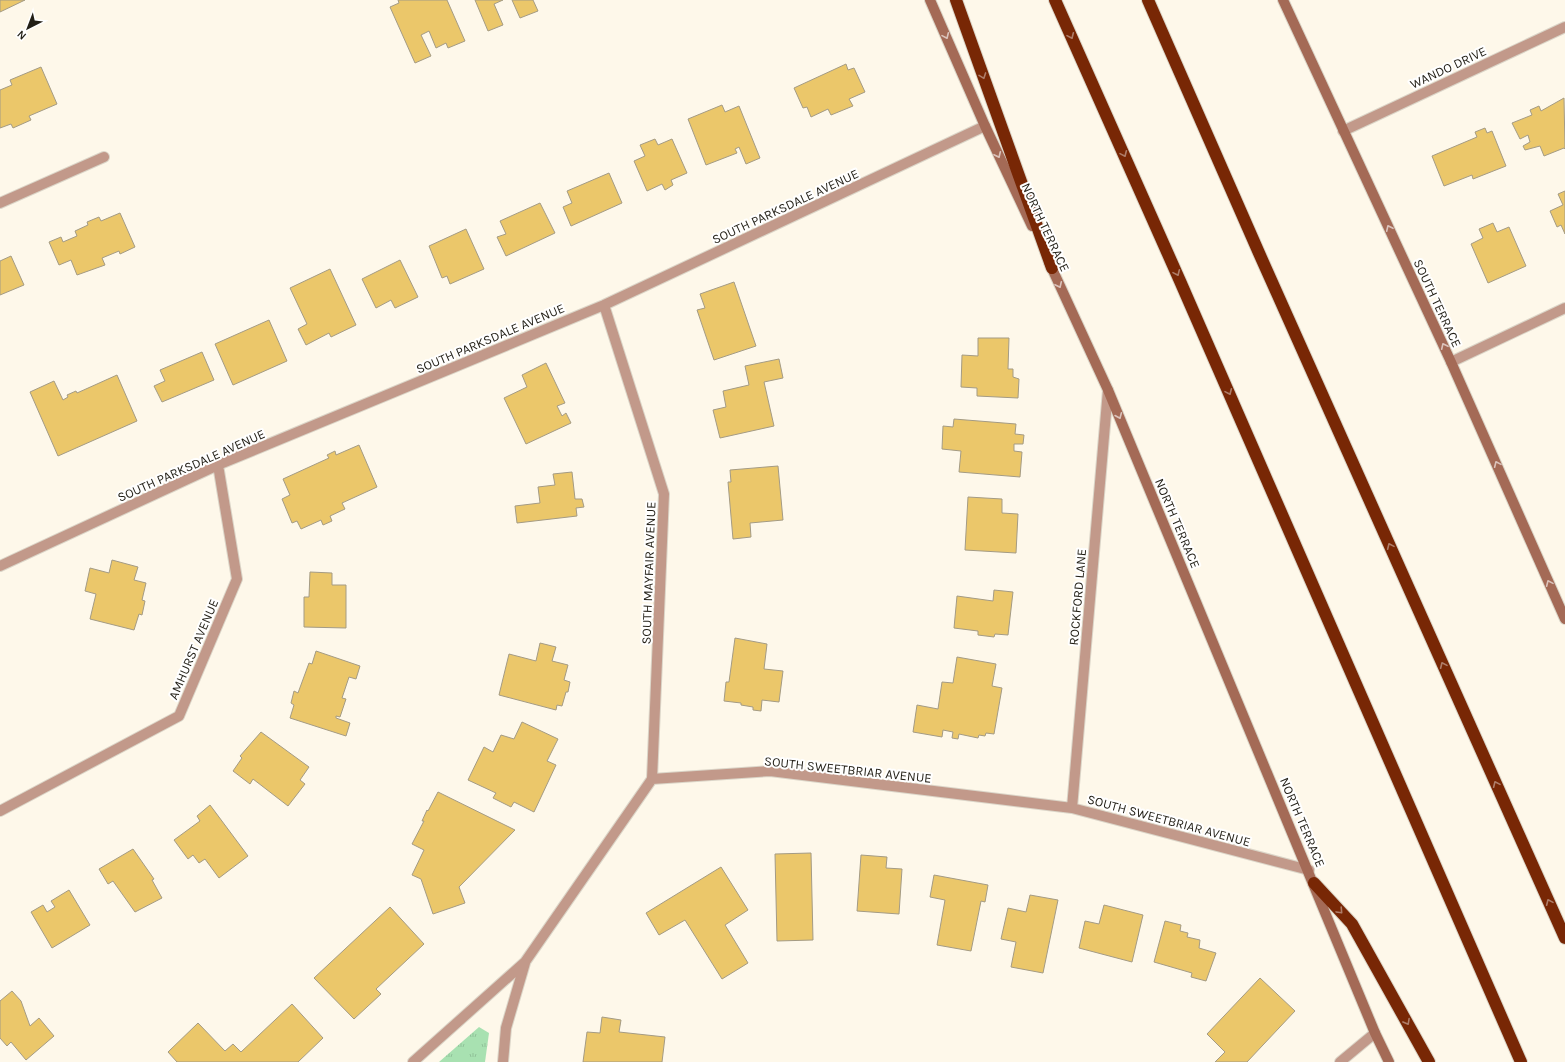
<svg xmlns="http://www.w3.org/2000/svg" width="1565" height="1062" font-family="Karla,sans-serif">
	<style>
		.park { fill: url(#park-tufts) }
		.building { fill: #ebc76a; stroke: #a49b84 }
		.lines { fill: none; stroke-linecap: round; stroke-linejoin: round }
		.street-casing { stroke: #dbd5c8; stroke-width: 12 }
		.secondary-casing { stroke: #dbd5c8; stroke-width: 12 }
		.highway-casing { stroke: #dbd5c8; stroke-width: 14 }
		.street { stroke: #c2998a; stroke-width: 10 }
		.secondary { stroke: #a46a56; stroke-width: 10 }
		.highway { stroke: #782705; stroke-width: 12 }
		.oneway { stroke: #dbc3bb }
		.oneway2 { stroke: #ae7d69 }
		.labels { text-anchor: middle; stroke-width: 4; stroke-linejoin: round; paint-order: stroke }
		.street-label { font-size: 13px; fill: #221f16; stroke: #fff }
	</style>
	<defs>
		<pattern id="park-tufts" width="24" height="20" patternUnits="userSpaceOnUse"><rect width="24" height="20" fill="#a8e1b1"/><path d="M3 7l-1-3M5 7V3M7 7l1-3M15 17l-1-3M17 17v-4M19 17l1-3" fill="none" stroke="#90c198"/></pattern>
	</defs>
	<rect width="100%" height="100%" fill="#fef8ea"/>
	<path class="park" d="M 479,1027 L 489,1033 L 485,1062 L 439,1062 Z"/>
	<path class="building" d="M 0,0 L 25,0 L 0,12 Z
		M 398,0 L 447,0 L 465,41 L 448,48 L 446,43 L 436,48 L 429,31 L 421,35 L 431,56 L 415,63 L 390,7 L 399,3 Z
		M 475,0 L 503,0 L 494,4 L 503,25 L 488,31 Z
		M 512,0 L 533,0 L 538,11 L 520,18 Z
		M 846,64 L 848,70 L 854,68 L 865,92 L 849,99 L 853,106 L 831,115 L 828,109 L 811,117 L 807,107 L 803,108 L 794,88 Z
		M 41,67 L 57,104 L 29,116 L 31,120 L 13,128 L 11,124 L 0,128 L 0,90 L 12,85 L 10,80 Z
		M 1564,98 L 1565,149 L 1564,148 L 1544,156 L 1540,146 L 1525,150 L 1523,146 L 1530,142 L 1528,135 L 1520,139 L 1512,123 L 1532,115 L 1530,110 L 1539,106 L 1541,111 Z
		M 722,105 L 725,112 L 739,106 L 760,158 L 746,164 L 739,147 L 735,149 L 737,153 L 706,165 L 688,119 Z
		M 1485,128 L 1487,133 L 1492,131 L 1506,166 L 1473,179 L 1472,175 L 1444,186 L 1432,156 L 1477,137 L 1475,132 Z
		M 655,139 L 658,145 L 672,139 L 687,173 L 671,180 L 673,185 L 665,190 L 662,184 L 647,191 L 634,161 L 645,156 L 640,145 Z
		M 609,173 L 622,203 L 571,226 L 563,207 L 572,203 L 567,191 Z
		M 1565,191 L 1565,234 L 1561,225 L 1557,227 L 1550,211 L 1563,205 L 1558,194 Z
		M 540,203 L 555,233 L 506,256 L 497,237 L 506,234 L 500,221 Z
		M 120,213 L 135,247 L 120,254 L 119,251 L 102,258 L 105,265 L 77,275 L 71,260 L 59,265 L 49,242 L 61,237 L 63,242 L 77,236 L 75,231 L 88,225 L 87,222 L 99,217 L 101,221 Z
		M 1493,223 L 1497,232 L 1509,227 L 1526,266 L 1488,283 L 1471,244 L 1483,238 L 1479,229 Z
		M 466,229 L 484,269 L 450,284 L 447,276 L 442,278 L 429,246 Z
		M 11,256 L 24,285 L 0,295 L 0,261 Z
		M 400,260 L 418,297 L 395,308 L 391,300 L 376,308 L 362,279 Z
		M 330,269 L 356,325 L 331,337 L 329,333 L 306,345 L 298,329 L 307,324 L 290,288 Z
		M 734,282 L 756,346 L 714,360 L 697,310 L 705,308 L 700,294 Z
		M 269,320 L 287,361 L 233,385 L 215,344 Z
		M 978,338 L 1009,338 L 1008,369 L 1013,369 L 1013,377 L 1019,379 L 1018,398 L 977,396 L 977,388 L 961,387 L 962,355 L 978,356 Z
		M 202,352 L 214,380 L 162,402 L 154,386 L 165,381 L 160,370 Z
		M 779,359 L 783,378 L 764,382 L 774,426 L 720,438 L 713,410 L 726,407 L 723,391 L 749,385 L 745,366 Z
		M 546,363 L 565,403 L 557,406 L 562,416 L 566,413 L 571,423 L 526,444 L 504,398 L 527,387 L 522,375 Z
		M 117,375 L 137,421 L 58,456 L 30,392 L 54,381 L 63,400 L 68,397 L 67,395 L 76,391 L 77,393 Z
		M 954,419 L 1016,424 L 1015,434 L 1024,435 L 1023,444 L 1014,444 L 1014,451 L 1022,452 L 1020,477 L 959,472 L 961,451 L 942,449 L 943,426 L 953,427 Z
		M 359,445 L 377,487 L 342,503 L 345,509 L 330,516 L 332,521 L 323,525 L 321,520 L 301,529 L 297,521 L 292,523 L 282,499 L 290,495 L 283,479 L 329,458 L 327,455 L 335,451 L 336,455 Z
		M 778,466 L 783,520 L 750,523 L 751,537 L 733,539 L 728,482 L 731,482 L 730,470 Z
		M 572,472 L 575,499 L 582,499 L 584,507 L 576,508 L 577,516 L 517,523 L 515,506 L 540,503 L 538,487 L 555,485 L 553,474 Z
		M 968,497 L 1002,499 L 1002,513 L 1018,514 L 1016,553 L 965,550 Z
		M 112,560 L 138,567 L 134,580 L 146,583 L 142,600 L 145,601 L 142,615 L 139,614 L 134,630 L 90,619 L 96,594 L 85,591 L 90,568 L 109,573 Z
		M 310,572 L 332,573 L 332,585 L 346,585 L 346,628 L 304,627 L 304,597 L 309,597 Z
		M 994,590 L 1013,592 L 1008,635 L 995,634 L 994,637 L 978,635 L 978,631 L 954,628 L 957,596 L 993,601 Z
		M 735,638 L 767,644 L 764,669 L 783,671 L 779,702 L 762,700 L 761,711 L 753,710 L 753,707 L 741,705 L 741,703 L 724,701 L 726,682 L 729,682 Z
		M 540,643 L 556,647 L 552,661 L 568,665 L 564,680 L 570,682 L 568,692 L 566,692 L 562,706 L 557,705 L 556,710 L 499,695 L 509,654 L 536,661 Z
		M 316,651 L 360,666 L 356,679 L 349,677 L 342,698 L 346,699 L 340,717 L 336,716 L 336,718 L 350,723 L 346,736 L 290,718 L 294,705 L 291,703 L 294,691 L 298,693 L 309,663 L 312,664 Z
		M 957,657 L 996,664 L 992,686 L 1002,688 L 994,734 L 986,733 L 985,736 L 979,735 L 978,738 L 959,734 L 958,739 L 952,738 L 953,732 L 943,730 L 942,737 L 913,732 L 917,705 L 938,709 L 942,682 L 953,683 Z
		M 522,722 L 558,739 L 547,761 L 556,765 L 534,812 L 514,802 L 511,807 L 493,798 L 496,793 L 468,780 L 484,747 L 493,752 L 501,735 L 514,739 Z
		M 261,732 L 309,767 L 300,780 L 305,784 L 288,806 L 253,779 L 250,784 L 233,771 L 242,758 L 240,756 Z
		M 438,792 L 515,830 L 459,887 L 465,903 L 433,914 L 421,879 L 412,875 L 424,850 L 412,844 L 424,821 L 422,821 L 427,810 L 428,811 Z
		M 210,805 L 248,856 L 219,878 L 205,859 L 199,863 L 193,855 L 188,859 L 174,840 L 200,821 L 197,816 Z
		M 133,849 L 154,879 L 152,880 L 162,898 L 135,912 L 113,881 L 108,884 L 99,869 Z
		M 811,853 L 813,940 L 777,941 L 775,854 Z
		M 861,855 L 887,857 L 886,868 L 902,869 L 899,914 L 857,911 Z
		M 721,867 L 748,910 L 725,925 L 748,963 L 722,979 L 685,920 L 659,935 L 646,913 Z
		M 934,875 L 988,885 L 985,902 L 981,901 L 971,951 L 937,945 L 945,900 L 930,897 Z
		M 69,890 L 90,925 L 52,948 L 31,912 L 43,905 L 47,912 L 55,907 L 51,901 Z
		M 1030,895 L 1058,900 L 1043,973 L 1011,967 L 1016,942 L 1001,939 L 1008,908 L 1026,912 Z
		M 1104,905 L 1143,915 L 1132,962 L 1079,948 L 1085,921 L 1099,924 Z
		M 390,907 L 424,944 L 376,989 L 381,994 L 354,1019 L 314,978 Z
		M 1165,921 L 1181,925 L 1180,931 L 1188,933 L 1187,937 L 1200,940 L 1199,948 L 1216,953 L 1206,981 L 1191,977 L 1192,973 L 1154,962 Z
		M 1260,978 L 1295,1011 L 1247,1062 L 1215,1062 L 1225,1052 L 1207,1034 Z
		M 12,991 L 21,1001 L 30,1026 L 39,1018 L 54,1036 L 26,1060 L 11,1042 L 7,1046 L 0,1038 L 0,1001 Z
		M 292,1004 L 323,1038 L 298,1062 L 177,1062 L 168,1052 L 198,1023 L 225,1051 L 233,1044 L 241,1052 Z
		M 602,1017 L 621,1020 L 619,1032 L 665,1037 L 662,1062 L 583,1062 L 587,1032 L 600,1033 Z"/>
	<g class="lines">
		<defs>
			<path id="street" d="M 1343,131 L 1565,27
				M 0,203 L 104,157
				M 604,305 L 664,494 L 652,779
				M 1451,362 L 1565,308
				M 0,566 L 218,465 L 604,305 L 985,126
				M 1072,808 L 1108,390
				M 0,811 L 179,716 L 237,579 L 218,465
				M 413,1062 L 525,962 L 652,779 L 770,771 L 1072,808 L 1309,870
				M 503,1062 L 506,1028 L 525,963
				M 1340,1062 L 1375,1033"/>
			<path id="secondary" d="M 930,0 L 985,126 L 1032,226
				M 1283,0 L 1451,362 L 1565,619
				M 1049,262 L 1108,390 L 1375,1033 L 1389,1062"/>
			<path id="highway" d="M 956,0 L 1052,268
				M 1055,0 L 1180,281 L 1521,1062
				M 1148,0 L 1259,253 L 1565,938
				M 1314,883 L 1352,924 L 1429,1062"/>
		</defs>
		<use href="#street" class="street-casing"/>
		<use href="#secondary" class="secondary-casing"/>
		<use href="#highway" class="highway-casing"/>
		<use href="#street" class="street"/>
		<use href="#secondary" class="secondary"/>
		<use href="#highway" class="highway"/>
	</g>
	<defs><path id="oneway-chevron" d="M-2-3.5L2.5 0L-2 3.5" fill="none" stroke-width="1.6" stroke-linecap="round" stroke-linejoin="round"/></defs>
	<g class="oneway">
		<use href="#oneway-chevron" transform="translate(946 36) rotate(66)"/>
		<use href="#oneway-chevron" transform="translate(998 155) rotate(65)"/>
		<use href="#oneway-chevron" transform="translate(1389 228) rotate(-115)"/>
		<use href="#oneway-chevron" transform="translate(1059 285) rotate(65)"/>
		<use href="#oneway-chevron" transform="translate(1444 346) rotate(-115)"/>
		<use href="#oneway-chevron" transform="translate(1119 416) rotate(67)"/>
		<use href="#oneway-chevron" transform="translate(1497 464) rotate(-114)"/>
		<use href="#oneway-chevron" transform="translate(1549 583) rotate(-114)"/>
	</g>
	<g class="oneway2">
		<use href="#oneway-chevron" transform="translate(1071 36) rotate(66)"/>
		<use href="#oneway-chevron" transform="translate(983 76) rotate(70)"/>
		<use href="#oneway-chevron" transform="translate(1124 154) rotate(66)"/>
		<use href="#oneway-chevron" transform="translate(1177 273) rotate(66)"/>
		<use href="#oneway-chevron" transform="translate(1229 392) rotate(66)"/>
		<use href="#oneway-chevron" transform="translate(1390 546) rotate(-114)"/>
		<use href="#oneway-chevron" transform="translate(1443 665) rotate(-114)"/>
		<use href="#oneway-chevron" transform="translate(1496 784) rotate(-114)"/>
		<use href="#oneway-chevron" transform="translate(1549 902) rotate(-114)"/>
		<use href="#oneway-chevron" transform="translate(1340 911) rotate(47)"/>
		<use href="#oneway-chevron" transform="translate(1407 1022) rotate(61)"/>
	</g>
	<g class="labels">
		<g class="street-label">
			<text transform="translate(1448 67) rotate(-25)" y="5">WANDO DRIVE</text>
			<text transform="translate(785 206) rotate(-25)" y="5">SOUTH PARKSDALE AVENUE</text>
			<text transform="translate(1046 227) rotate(65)" y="5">NORTH TERRACE</text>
			<text transform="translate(1438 303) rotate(65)" y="5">SOUTH TERRACE</text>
			<text transform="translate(490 338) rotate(-23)" y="5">SOUTH PARKSDALE AVENUE</text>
			<text transform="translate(191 465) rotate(-24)" y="5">SOUTH PARKSDALE AVENUE</text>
			<text transform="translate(1178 523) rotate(67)" y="5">NORTH TERRACE</text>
			<text transform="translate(648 573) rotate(-88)" y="5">SOUTH MAYFAIR AVENUE</text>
			<text transform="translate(1077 597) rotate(-85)" y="5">ROCKFORD LANE</text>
			<text transform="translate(193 649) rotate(-67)" y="5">AMHURST AVENUE</text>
			<text transform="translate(848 769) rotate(6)" y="5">SOUTH SWEETBRIAR AVENUE</text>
			<text transform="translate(1169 820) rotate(15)" y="5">SOUTH SWEETBRIAR AVENUE</text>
			<text transform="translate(1303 822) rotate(67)" y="5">NORTH TERRACE</text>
		</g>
	</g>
	<g transform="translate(28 28) rotate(222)" stroke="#ffffff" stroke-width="3" paint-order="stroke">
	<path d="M0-3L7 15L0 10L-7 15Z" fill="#221f16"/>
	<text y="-6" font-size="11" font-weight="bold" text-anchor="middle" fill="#221f16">N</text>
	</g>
</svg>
